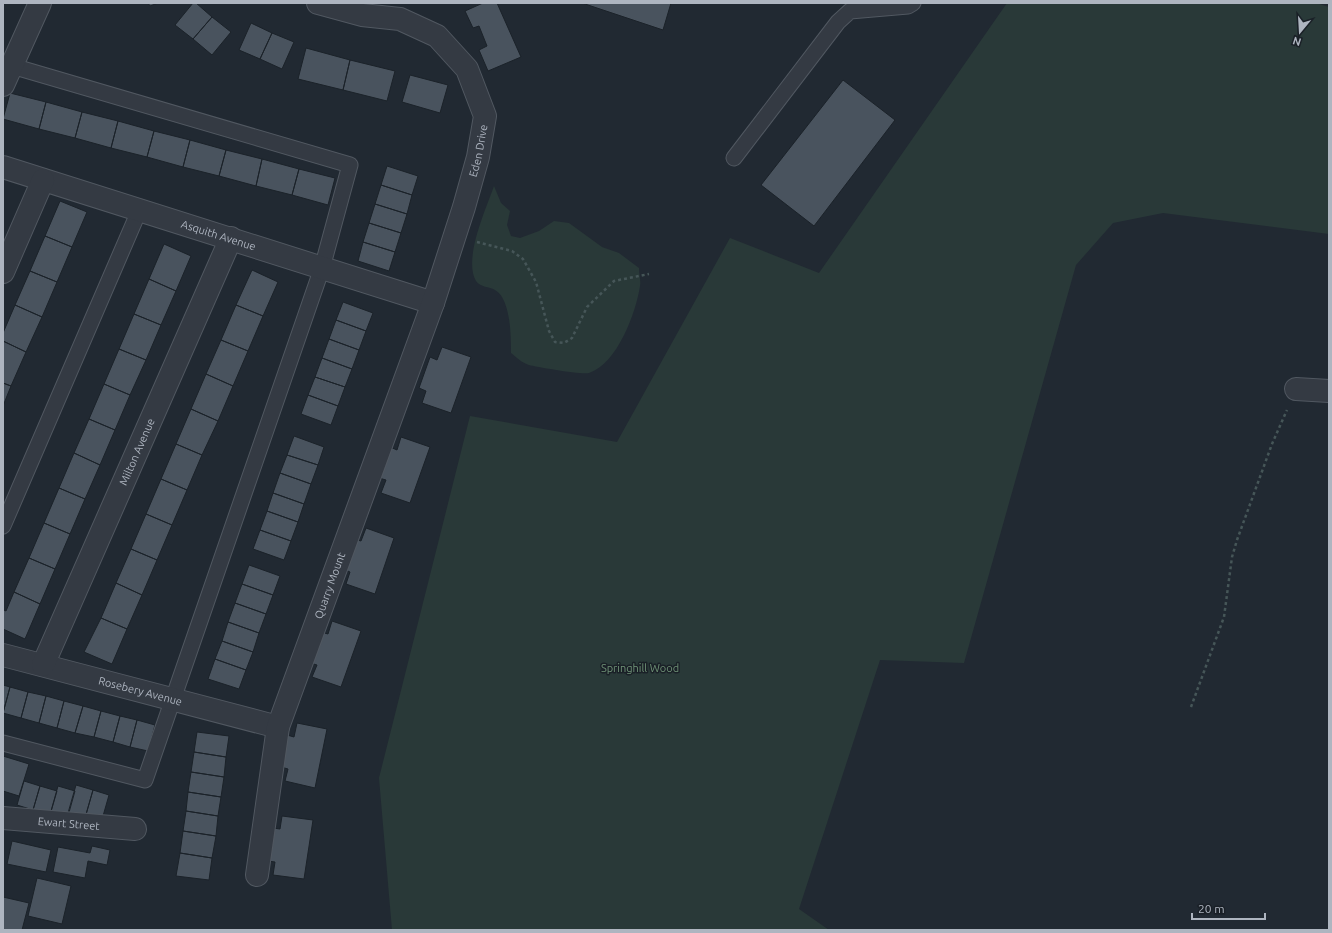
<svg xmlns="http://www.w3.org/2000/svg" width="1332" height="933" font-family="Ubuntu,sans-serif">
	<style>
		.green { fill: #293938 }
		.building { fill: #49535e; stroke: #1b2229 }
		.lines { fill: none; stroke-linecap: round; stroke-linejoin: round }
		.lane-casing { stroke: #515861; stroke-width: 17 }
		.street-casing { stroke: #515861; stroke-width: 24 }
		.path { stroke: #465658; stroke-width: 2.5; stroke-dasharray: 3 3; stroke-linecap: butt }
		.lane { stroke: #343a43; stroke-width: 15 }
		.street { stroke: #343a43; stroke-width: 22 }
		.labels { text-anchor: middle; stroke-width: 3; stroke-linejoin: round; paint-order: stroke }
		.street-label { font-size: 11px; fill: #aeb5c0; stroke: #1a2027 }
		.park-label { font-size: 11px; fill: #709377; stroke: #1a2027 }
	</style>
	<rect width="100%" height="100%" fill="#212932"/>
	<path class="green" d="M 1007,3 L 1316,3 L 1329,7 L 1329,234 L 1163,213 L 1113,223 L 1076,265 L 964,663 L 880,660 L 799,909 L 829,930 L 392,930 L 379,778 L 470,416 L 617,442 L 730,238 L 819,273 Z
		M 494,186 L 501,203 L 510,211 L 507,225 L 511,236 L 520,238 L 539,231 L 554,221 L 569,223 L 602,247 L 619,253 L 639,268 C 639,274 641,281 640,286 C 636,313 617,364 589,373 C 582,375 537,367 529,365 C 522,363 516,357 511,353 C 511,337 511,299 495,290 C 489,286 481,288 476,281 C 463,259 486,209 494,186 Z"/>
	<path class="building" d="M 148,3 L 158,3 L 150,6 Z
		M 193,3 L 196,3 L 212,17 L 193,39 L 175,25 Z
		M 483,3 L 497,3 L 521,57 L 488,71 L 479,50 L 487,46 L 479,26 L 473,28 L 465,11 Z
		M 582,3 L 671,3 L 663,30 Z
		M 212,17 L 231,32 L 212,55 L 193,39 Z
		M 251,23 L 272,33 L 260,59 L 239,50 Z
		M 272,33 L 294,42 L 282,69 L 260,59 Z
		M 306,48 L 350,60 L 343,90 L 298,79 Z
		M 350,60 L 395,71 L 387,101 L 343,90 Z
		M 410,75 L 448,85 L 440,113 L 402,102 Z
		M 843,80 L 895,120 L 814,226 L 761,185 Z
		M 10,93 L 46,102 L 39,129 L 3,119 Z
		M 46,102 L 82,112 L 75,138 L 39,129 Z
		M 82,112 L 118,121 L 111,148 L 75,138 Z
		M 118,121 L 154,131 L 147,157 L 111,148 Z
		M 154,131 L 190,140 L 183,167 L 147,157 Z
		M 190,140 L 226,150 L 219,176 L 183,167 Z
		M 226,150 L 262,159 L 256,186 L 219,176 Z
		M 262,159 L 299,169 L 292,195 L 256,186 Z
		M 387,166 L 418,176 L 412,195 L 381,185 Z
		M 299,169 L 335,178 L 328,205 L 292,195 Z
		M 381,185 L 412,195 L 407,214 L 375,204 Z
		M 60,201 L 87,212 L 72,247 L 45,236 Z
		M 375,204 L 407,214 L 401,233 L 369,223 Z
		M 369,223 L 401,233 L 395,252 L 363,242 Z
		M 45,236 L 72,247 L 57,282 L 30,271 Z
		M 363,242 L 395,252 L 389,271 L 358,261 Z
		M 164,244 L 191,256 L 176,291 L 149,279 Z
		M 252,270 L 278,282 L 263,316 L 236,305 Z
		M 30,271 L 57,282 L 42,317 L 15,305 Z
		M 149,279 L 176,291 L 161,325 L 134,314 Z
		M 343,302 L 373,313 L 366,331 L 336,320 Z
		M 15,305 L 42,317 L 26,352 L 3,341 L 3,333 Z
		M 236,305 L 263,316 L 248,351 L 221,340 Z
		M 134,314 L 161,325 L 146,360 L 119,349 Z
		M 336,320 L 366,331 L 359,350 L 329,339 Z
		M 329,339 L 359,350 L 352,369 L 322,358 Z
		M 221,340 L 248,351 L 233,386 L 206,374 Z
		M 3,341 L 26,352 L 11,386 L 3,383 Z
		M 442,347 L 471,357 L 451,413 L 422,403 L 426,391 L 419,388 L 430,357 L 437,360 Z
		M 119,349 L 146,360 L 130,395 L 104,384 Z
		M 322,358 L 352,369 L 345,387 L 315,377 Z
		M 206,374 L 233,386 L 218,421 L 191,409 Z
		M 315,377 L 345,387 L 338,406 L 308,395 Z
		M 3,383 L 11,386 L 3,406 Z
		M 104,384 L 130,395 L 115,430 L 89,419 Z
		M 308,395 L 338,406 L 331,425 L 301,414 Z
		M 191,409 L 218,421 L 202,455 L 176,444 Z
		M 89,419 L 115,430 L 100,465 L 74,453 Z
		M 294,436 L 324,447 L 318,465 L 287,455 Z
		M 401,437 L 430,447 L 410,503 L 381,493 L 386,480 L 379,478 L 390,447 L 397,450 Z
		M 176,444 L 202,455 L 187,490 L 161,479 Z
		M 74,453 L 100,465 L 85,499 L 59,488 Z
		M 287,455 L 318,465 L 311,484 L 280,473 Z
		M 280,473 L 311,484 L 304,504 L 273,493 Z
		M 161,479 L 187,490 L 172,525 L 146,514 Z
		M 59,488 L 85,499 L 70,534 L 44,523 Z
		M 273,493 L 304,504 L 298,522 L 267,511 Z
		M 267,511 L 298,522 L 291,541 L 260,530 Z
		M 146,514 L 172,525 L 157,560 L 131,549 Z
		M 44,523 L 70,534 L 55,569 L 29,558 Z
		M 366,528 L 394,538 L 375,594 L 346,584 L 350,572 L 343,569 L 354,539 L 361,541 Z
		M 260,530 L 291,541 L 284,560 L 253,549 Z
		M 131,549 L 157,560 L 142,595 L 116,583 Z
		M 29,558 L 55,569 L 40,604 L 14,592 Z
		M 249,565 L 280,576 L 273,595 L 242,584 Z
		M 116,583 L 142,595 L 127,629 L 101,618 Z
		M 242,584 L 273,595 L 266,614 L 235,603 Z
		M 14,592 L 40,604 L 25,639 L 3,629 L 3,612 L 4,610 L 6,611 Z
		M 235,603 L 266,614 L 259,633 L 228,622 Z
		M 101,618 L 127,629 L 112,664 L 84,652 Z
		M 332,621 L 361,631 L 341,687 L 312,677 L 317,665 L 310,663 L 321,632 L 328,634 Z
		M 228,622 L 259,633 L 253,652 L 222,641 Z
		M 222,641 L 253,652 L 246,670 L 215,659 Z
		M 215,659 L 246,670 L 239,689 L 208,679 Z
		M 3,685 L 10,687 L 3,713 Z
		M 10,687 L 28,692 L 21,718 L 3,713 Z
		M 28,692 L 46,696 L 39,723 L 21,718 Z
		M 46,696 L 64,701 L 57,728 L 39,723 Z
		M 64,701 L 83,706 L 75,733 L 57,728 Z
		M 83,706 L 101,711 L 94,737 L 75,733 Z
		M 101,711 L 120,716 L 113,742 L 94,737 Z
		M 120,716 L 137,720 L 130,747 L 113,742 Z
		M 137,720 L 155,725 L 148,751 L 130,747 Z
		M 297,723 L 327,729 L 315,788 L 285,781 L 288,769 L 281,767 L 287,735 L 294,737 Z
		M 197,732 L 229,736 L 226,757 L 194,752 Z
		M 194,752 L 226,757 L 224,777 L 191,772 Z
		M 3,756 L 29,764 L 19,796 L 3,791 Z
		M 191,772 L 224,777 L 221,797 L 188,792 Z
		M 24,781 L 40,786 L 33,810 L 17,805 Z
		M 76,785 L 93,790 L 85,818 L 68,813 Z
		M 40,786 L 57,791 L 50,815 L 33,810 Z
		M 58,786 L 75,791 L 68,816 L 51,811 Z
		M 93,790 L 109,795 L 101,823 L 85,818 Z
		M 188,792 L 221,797 L 218,816 L 186,811 Z
		M 186,811 L 218,816 L 216,836 L 183,831 Z
		M 282,816 L 313,820 L 304,879 L 273,875 L 275,862 L 268,861 L 273,828 L 280,829 Z
		M 183,831 L 216,836 L 212,858 L 180,853 Z
		M 12,841 L 51,850 L 46,872 L 7,864 Z
		M 92,846 L 110,850 L 107,865 L 88,861 L 85,878 L 53,872 L 58,847 L 90,853 Z
		M 180,853 L 212,858 L 209,880 L 176,876 Z
		M 37,878 L 71,886 L 62,924 L 28,916 Z
		M 3,897 L 29,903 L 22,930 L 3,930 Z"/>
	<g class="lines">
		<defs>
			<path id="lane" d="M 734,158 L 838,22 L 850,11 L 908,6 L 913,3
				M 3,526 L 139,211
				M 3,743 L 145,780 L 322,268 L 350,165 L 12,66"/>
			<g id="street">
				<path d="M 3,85 L 40,3"/>
				<path id="s1" d="M 3,167 L 433,303"/>
				<path d="M 3,272 L 43,180"/>
				<path d="M 1296,389 L 1329,391"/>
				<path id="s2" d="M 3,655 L 278,727"/>
				<path id="s3" d="M 43,665 L 231,238"/>
				<path id="s4" d="M 3,818 L 135,829"/>
				<path id="s5" d="M 257,875 L 278,727 L 433,303 L 464,207 L 478,157 L 485,116 L 467,69 L 437,36 L 400,19 L 362,15 L 318,3"/>
			</g>
		</defs>
		<use href="#lane" class="lane-casing"/>
		<use href="#street" class="street-casing"/>
		<path class="path" d="M 477,242 L 512,251 L 523,259 L 536,282 L 549,331 L 555,342 L 564,343 L 572,338 L 587,307 L 614,281 L 649,274
			M 1191,707 L 1224,617 L 1232,557 L 1237,540 L 1272,444 L 1287,410"/>
		<use href="#lane" class="lane"/>
		<use href="#street" class="street"/>
	</g>
	<g class="labels">
		<g class="street-label">
			<text dy="4" stroke="none"><textPath href="#s5" startOffset="760">Eden Drive</textPath></text>
			<text dy="4" stroke="none"><textPath href="#s1" startOffset="226">Asquith Avenue</textPath></text>
			<text dy="4" stroke="none"><textPath href="#s3" startOffset="233">Milton Avenue</textPath></text>
			<text dy="4" stroke="none"><textPath href="#s5" startOffset="300">Quarry Mount</textPath></text>
			<text dy="4" stroke="none"><textPath href="#s2" startOffset="142">Rosebery Avenue</textPath></text>
			<text dy="4" stroke="none"><textPath href="#s4" startOffset="66">Ewart Street</textPath></text>
		</g>
		<g class="park-label">
			<text x="640" y="672">Springhill Wood</text>
		</g>
	</g>
	<rect width="1332" height="933" fill="none" stroke="#aeb5c0" stroke-width="8"/>
	<g transform="translate(1300 32) rotate(198)" stroke="#1a2027" stroke-width="3" paint-order="stroke">
	<path d="M0-3L7 15L0 10L-7 15Z" fill="#aeb5c0"/>
	<text y="-6" font-size="11" font-weight="bold" text-anchor="middle" fill="#aeb5c0">N</text>
	</g>
	<path d="M1192 913v6h73v-6" fill="none" stroke="#aeb5c0" stroke-width="2"/>
	<text x="1198" y="913" font-size="12" fill="#aeb5c0" stroke="#1a2027" stroke-width="3" paint-order="stroke">20 m</text>
</svg>
